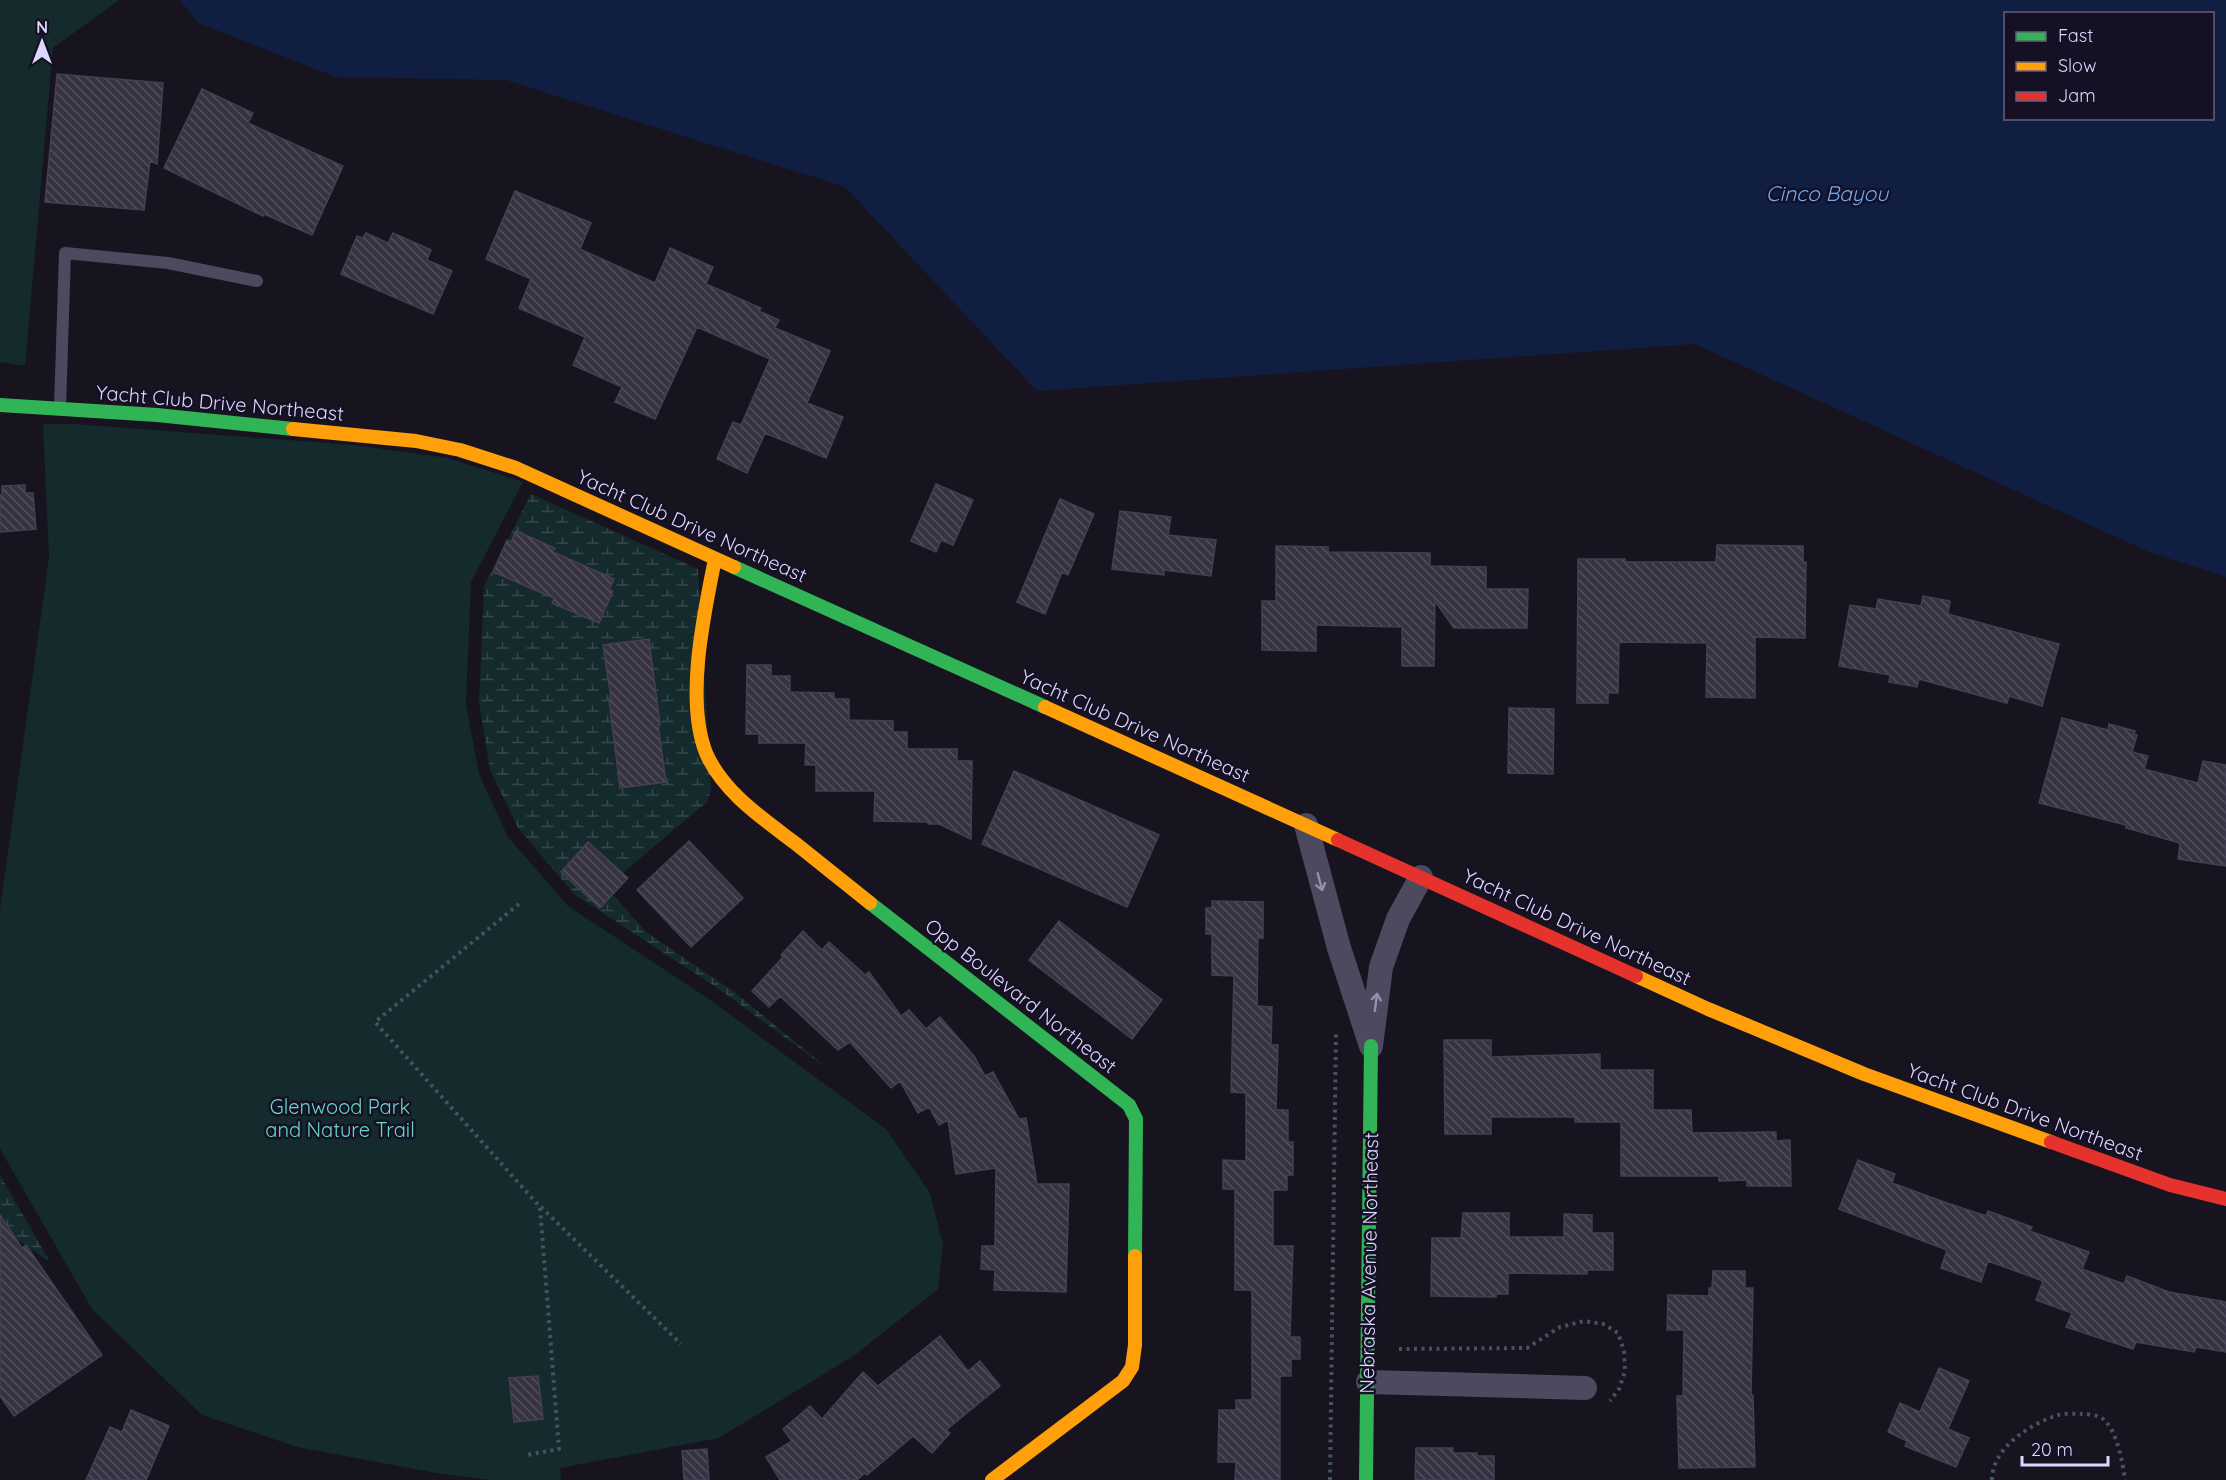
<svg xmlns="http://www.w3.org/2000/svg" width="2226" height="1480" font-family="Quicksand,sans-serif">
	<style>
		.wetland { fill: url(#wetland-marsh) }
		.park { fill: #142a2c }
		.water { fill: #101e42; fill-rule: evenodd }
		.building { fill: url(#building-back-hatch); stroke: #443f53; stroke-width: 1.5 }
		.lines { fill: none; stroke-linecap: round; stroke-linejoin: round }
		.path { stroke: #475260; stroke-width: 4; stroke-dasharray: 3 4.5; stroke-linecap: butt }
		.lane { stroke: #4d4a60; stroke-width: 12 }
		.street { stroke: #4d4a60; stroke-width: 24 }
		.fast { stroke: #30b455; stroke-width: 14 }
		.slow { stroke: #ff9f0a; stroke-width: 14 }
		.jam { stroke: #e5322d; stroke-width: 14 }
		.oneway { stroke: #9590ae }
		.labels { text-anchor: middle; stroke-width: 5; stroke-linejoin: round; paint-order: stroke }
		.street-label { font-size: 20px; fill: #ddd6fd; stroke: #151024 }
		.park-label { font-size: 20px; fill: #65dac4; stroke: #151024 }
		.water-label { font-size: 21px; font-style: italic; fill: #69acf7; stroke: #151024 }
	</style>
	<defs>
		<pattern id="wetland-marsh" width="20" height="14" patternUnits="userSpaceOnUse" patternTransform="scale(1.5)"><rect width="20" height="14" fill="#142a2c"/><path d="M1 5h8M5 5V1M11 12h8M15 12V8" fill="none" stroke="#36484c"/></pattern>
		<pattern id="building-back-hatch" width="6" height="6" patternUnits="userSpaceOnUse" patternTransform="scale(1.5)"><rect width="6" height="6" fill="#363241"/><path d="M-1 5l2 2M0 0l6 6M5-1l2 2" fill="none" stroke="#534f5d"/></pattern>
	</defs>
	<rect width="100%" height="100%" fill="#17141f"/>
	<path class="wetland" d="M 531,494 L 698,569 L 711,790 L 707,802 L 606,887 L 646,932 L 733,991 L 832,1072 L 716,987 L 575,895 L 518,828 L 490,770 L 479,703 L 484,586 Z
		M 0,1175 L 50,1262 L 0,1228 Z"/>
	<path class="park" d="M 0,0 L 119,0 L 53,48 L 25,366 L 0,362 Z
		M 43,424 L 74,424 L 354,445 L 448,458 L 523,482 L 471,582 L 466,704 L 479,774 L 508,837 L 568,906 L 709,999 L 886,1129 L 930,1193 L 943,1244 L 938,1289 L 855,1355 L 719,1438 L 560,1468 L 561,1480 L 490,1480 L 436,1473 L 297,1447 L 202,1415 L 92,1309 L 0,1149 L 0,910 L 49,558 Z"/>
	<path class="water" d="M 180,0 L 2226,0 L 2226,577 L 2149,552 L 1695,344 L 1037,391 L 845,187 L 506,80 L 336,77 L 198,23 ZM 2006,14 L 2212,14 L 2212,118 L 2006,118 Z"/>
	<path class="building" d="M 57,74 L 163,83 L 157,164 L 150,161 L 144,210 L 45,202 Z
		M 202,89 L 253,113 L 248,123 L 343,166 L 312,235 L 264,214 L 263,216 L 164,168 Z
		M 515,191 L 591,223 L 580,249 L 655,283 L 670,248 L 713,267 L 706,284 L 761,308 L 759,311 L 779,320 L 775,328 L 830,351 L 807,403 L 843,417 L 826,458 L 765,433 L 747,473 L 717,459 L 733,422 L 741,425 L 770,359 L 697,327 L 655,419 L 615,402 L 622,387 L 573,365 L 585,337 L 519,308 L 531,279 L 486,259 Z
		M 366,233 L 388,243 L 393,233 L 431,250 L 427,260 L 452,271 L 433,314 L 341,274 L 357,236 L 363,238 Z
		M 936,484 L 973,500 L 953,545 L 941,540 L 936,552 L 911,541 Z
		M 25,485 L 25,493 L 33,493 L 36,529 L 0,532 L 0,495 L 2,495 L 2,486 Z
		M 1060,499 L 1094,514 L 1068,575 L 1062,572 L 1045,614 L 1017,602 Z
		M 1120,511 L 1171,517 L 1168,535 L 1216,540 L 1211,576 L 1164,570 L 1164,575 L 1112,569 Z
		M 516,531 L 555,548 L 553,552 L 614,579 L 609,590 L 613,591 L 599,623 L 552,603 L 554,598 L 493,572 L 507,540 L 511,542 Z
		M 1717,545 L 1803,546 L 1803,562 L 1806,562 L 1805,638 L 1755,637 L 1755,698 L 1706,697 L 1707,643 L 1619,642 L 1618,693 L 1608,693 L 1608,703 L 1577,703 L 1578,559 L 1625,559 L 1625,562 L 1716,562 Z
		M 1276,546 L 1328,547 L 1328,552 L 1430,553 L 1430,566 L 1486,567 L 1486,589 L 1528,589 L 1527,628 L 1454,628 L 1435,601 L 1434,666 L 1402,666 L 1402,627 L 1316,625 L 1316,651 L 1262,650 L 1262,601 L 1276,601 Z
		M 1923,596 L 1950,601 L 1948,614 L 2059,644 L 2042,706 L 2009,696 L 2007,703 L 1919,679 L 1917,687 L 1889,682 L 1890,675 L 1839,666 L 1850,605 L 1876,609 L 1878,599 L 1921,606 Z
		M 649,639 L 660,725 L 658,725 L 666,782 L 620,788 L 609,699 L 611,698 L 603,645 Z
		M 747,665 L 771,665 L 771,676 L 790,676 L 790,692 L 834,693 L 834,699 L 849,699 L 849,720 L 893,721 L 893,732 L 907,732 L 907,749 L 957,749 L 957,761 L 972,761 L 971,839 L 939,824 L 928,824 L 928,822 L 874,821 L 875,791 L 816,791 L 816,765 L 805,765 L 806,743 L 759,743 L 759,734 L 746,734 Z
		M 1509,708 L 1554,709 L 1553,774 L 1508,773 Z
		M 2062,718 L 2108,730 L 2109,724 L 2135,731 L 2134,734 L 2137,735 L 2132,752 L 2148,756 L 2144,769 L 2198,783 L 2203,761 L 2226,765 L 2226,866 L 2178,859 L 2180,843 L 2126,828 L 2126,825 L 2039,803 Z
		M 1014,771 L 1159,835 L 1127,907 L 982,844 Z
		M 689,841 L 743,898 L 691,947 L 637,890 Z
		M 588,842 L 628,878 L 600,908 L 561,872 Z
		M 1212,901 L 1263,902 L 1263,938 L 1258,938 L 1257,1006 L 1272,1007 L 1271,1045 L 1278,1045 L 1276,1110 L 1288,1110 L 1288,1142 L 1293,1142 L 1293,1175 L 1287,1175 L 1287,1190 L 1273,1190 L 1273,1246 L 1293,1246 L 1290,1337 L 1300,1337 L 1300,1359 L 1291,1359 L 1291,1376 L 1280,1376 L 1280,1480 L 1235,1480 L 1236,1462 L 1218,1462 L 1219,1410 L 1236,1410 L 1236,1400 L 1252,1400 L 1252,1290 L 1235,1290 L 1235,1189 L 1223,1189 L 1223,1160 L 1246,1161 L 1246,1093 L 1231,1092 L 1234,976 L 1212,975 L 1212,934 L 1206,934 L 1206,908 L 1212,908 Z
		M 1059,921 L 1162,1000 L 1132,1039 L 1029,960 Z
		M 803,931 L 822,950 L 829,942 L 865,975 L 869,972 L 901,1016 L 909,1010 L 926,1029 L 940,1017 L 974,1056 L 985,1076 L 993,1072 L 1019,1119 L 1026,1118 L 1037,1184 L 1069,1184 L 1066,1292 L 994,1290 L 995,1270 L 981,1269 L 982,1246 L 995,1246 L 996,1168 L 956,1174 L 948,1120 L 939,1125 L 929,1107 L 918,1113 L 900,1081 L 891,1088 L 850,1042 L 838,1050 L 780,996 L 769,1007 L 752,991 L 783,957 L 781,955 Z
		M 1444,1040 L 1491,1040 L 1491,1057 L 1600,1054 L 1600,1070 L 1653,1070 L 1653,1110 L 1691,1110 L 1692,1133 L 1776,1132 L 1776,1141 L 1790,1140 L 1791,1186 L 1747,1186 L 1747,1180 L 1719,1181 L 1719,1176 L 1621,1176 L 1621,1122 L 1575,1122 L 1575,1117 L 1491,1117 L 1491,1134 L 1445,1134 Z
		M 1858,1160 L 1895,1174 L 1892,1183 L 1947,1203 L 1986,1216 L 1988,1211 L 2032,1227 L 2030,1231 L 2089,1252 L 2082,1269 L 2124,1284 L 2127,1276 L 2169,1292 L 2226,1302 L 2226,1352 L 2196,1347 L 2194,1352 L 2136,1342 L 2133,1349 L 2066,1327 L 2072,1313 L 2036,1300 L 2043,1281 L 1988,1261 L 1981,1282 L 1941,1268 L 1947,1250 L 1839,1209 Z
		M 1463,1213 L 1509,1213 L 1509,1237 L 1564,1237 L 1564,1214 L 1592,1215 L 1592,1233 L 1613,1233 L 1613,1270 L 1587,1270 L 1587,1274 L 1508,1273 L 1508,1294 L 1496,1294 L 1496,1297 L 1431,1296 L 1432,1238 L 1461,1238 Z
		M 0,1215 L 22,1248 L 26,1245 L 102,1355 L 14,1416 L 0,1396 Z
		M 1713,1271 L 1745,1271 L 1745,1288 L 1753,1288 L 1751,1395 L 1753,1395 L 1755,1467 L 1679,1468 L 1677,1396 L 1683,1396 L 1684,1330 L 1667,1330 L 1668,1295 L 1709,1296 L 1709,1288 L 1712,1288 Z
		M 940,1336 L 968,1371 L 980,1361 L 1000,1386 L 946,1430 L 950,1433 L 932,1453 L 913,1436 L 867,1475 L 865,1473 L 857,1480 L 780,1480 L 766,1457 L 792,1441 L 783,1429 L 810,1406 L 822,1419 L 863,1372 L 878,1386 Z
		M 1939,1368 L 1969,1381 L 1948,1429 L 1969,1438 L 1956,1467 L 1905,1446 L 1907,1441 L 1888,1432 L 1900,1403 L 1920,1412 Z
		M 538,1376 L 543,1419 L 514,1422 L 509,1378 Z
		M 131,1410 L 169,1426 L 146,1480 L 86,1480 L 110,1427 L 122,1432 Z
		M 1416,1448 L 1453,1448 L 1453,1453 L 1477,1453 L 1477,1456 L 1494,1456 L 1494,1480 L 1415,1480 Z
		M 707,1449 L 709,1480 L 684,1480 L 682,1451 Z"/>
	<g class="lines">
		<path class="path" d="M 519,904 L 375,1022 L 540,1207 L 559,1449 L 527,1455
			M 541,1207 L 681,1344
			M 1399,1349 L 1527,1348 L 1560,1327 L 1584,1321 L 1603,1324 L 1618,1333 L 1624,1351 L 1625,1371 L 1619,1389 L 1610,1401
			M 1330,1480 L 1336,1030
			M 1992,1480 C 1992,1448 2030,1424 2058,1415 C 2065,1413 2074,1414 2081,1414 C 2088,1414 2098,1415 2103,1419 C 2117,1430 2123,1464 2125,1480"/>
		<path class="lane" d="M 60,408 L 65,253 L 168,263 L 257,281"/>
		<path class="street" d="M 1306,825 L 1339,948 L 1371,1046 L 1381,967 L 1398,919 L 1421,877
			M 1368,1382 L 1585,1388"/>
		<path class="fast" d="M 0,405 L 157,415 L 293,429
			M 734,567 L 1045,707
			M 870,903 L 1129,1105 L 1136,1119 L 1135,1256
			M 1366,1480 L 1371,1046"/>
		<path class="slow" d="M 293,429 L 416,441 L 460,450 L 516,468 L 734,567
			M 715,559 C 704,614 685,700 706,753 C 723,792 762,818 795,843 C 820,863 845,883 870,903
			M 1045,707 L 1338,840
			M 1636,976 L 1708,1009 L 1864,1074 L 2051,1142
			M 992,1480 L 1123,1381 L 1132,1367 L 1135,1345 L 1135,1256"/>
		<path class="jam" d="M 1338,840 L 1636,976
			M 2051,1142 L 2170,1185 L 2226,1199"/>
	</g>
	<defs><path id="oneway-shaft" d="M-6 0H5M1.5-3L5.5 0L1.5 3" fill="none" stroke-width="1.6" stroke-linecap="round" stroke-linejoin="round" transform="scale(1.5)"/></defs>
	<g class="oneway">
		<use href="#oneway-shaft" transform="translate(1320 882) rotate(75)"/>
		<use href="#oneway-shaft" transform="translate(1376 1002) rotate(-82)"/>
	</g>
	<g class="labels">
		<g class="street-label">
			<text transform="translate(220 403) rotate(5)" y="7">Yacht Club Drive Northeast</text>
			<text transform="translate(692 526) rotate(24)" y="7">Yacht Club Drive Northeast</text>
			<text transform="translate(1135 726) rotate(24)" y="7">Yacht Club Drive Northeast</text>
			<text transform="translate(1577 927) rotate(25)" y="7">Yacht Club Drive Northeast</text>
			<text transform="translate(1021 996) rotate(38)" y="7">Opp Boulevard Northeast</text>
			<text transform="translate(2025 1112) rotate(20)" y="7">Yacht Club Drive Northeast</text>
			<text transform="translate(1369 1263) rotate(-89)" y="7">Nebraska Avenue Northeast</text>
		</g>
		<g class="park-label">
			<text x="340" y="1114">Glenwood Park<tspan x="340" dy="23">and Nature Trail</tspan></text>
		</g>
		<g class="water-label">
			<text x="1827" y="201">Cinco Bayou</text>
		</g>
	</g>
	<rect x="2004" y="12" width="210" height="108" fill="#151024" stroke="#655f7b" stroke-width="1.5"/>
	<rect x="2016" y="32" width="30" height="9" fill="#30b455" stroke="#655f7b" stroke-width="1.5"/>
	<text x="2058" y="42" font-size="18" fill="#ddd6fd">Fast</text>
	<rect x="2016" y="62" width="30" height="9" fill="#ff9f0a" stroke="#655f7b" stroke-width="1.5"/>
	<text x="2058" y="72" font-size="18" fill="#ddd6fd">Slow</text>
	<rect x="2016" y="92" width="30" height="9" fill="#e5322d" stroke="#655f7b" stroke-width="1.5"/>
	<text x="2058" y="102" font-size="18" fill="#ddd6fd">Jam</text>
	<g transform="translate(42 42)" stroke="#151024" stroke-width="4.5" paint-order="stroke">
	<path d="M0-4.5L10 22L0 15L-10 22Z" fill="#ddd6fd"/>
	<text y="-9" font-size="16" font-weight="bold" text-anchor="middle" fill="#ddd6fd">N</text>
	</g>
	<path d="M2022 1456v9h86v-9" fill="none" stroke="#ddd6fd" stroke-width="3"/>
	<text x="2031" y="1456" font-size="18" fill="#ddd6fd" stroke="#151024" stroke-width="4.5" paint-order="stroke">20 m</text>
</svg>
